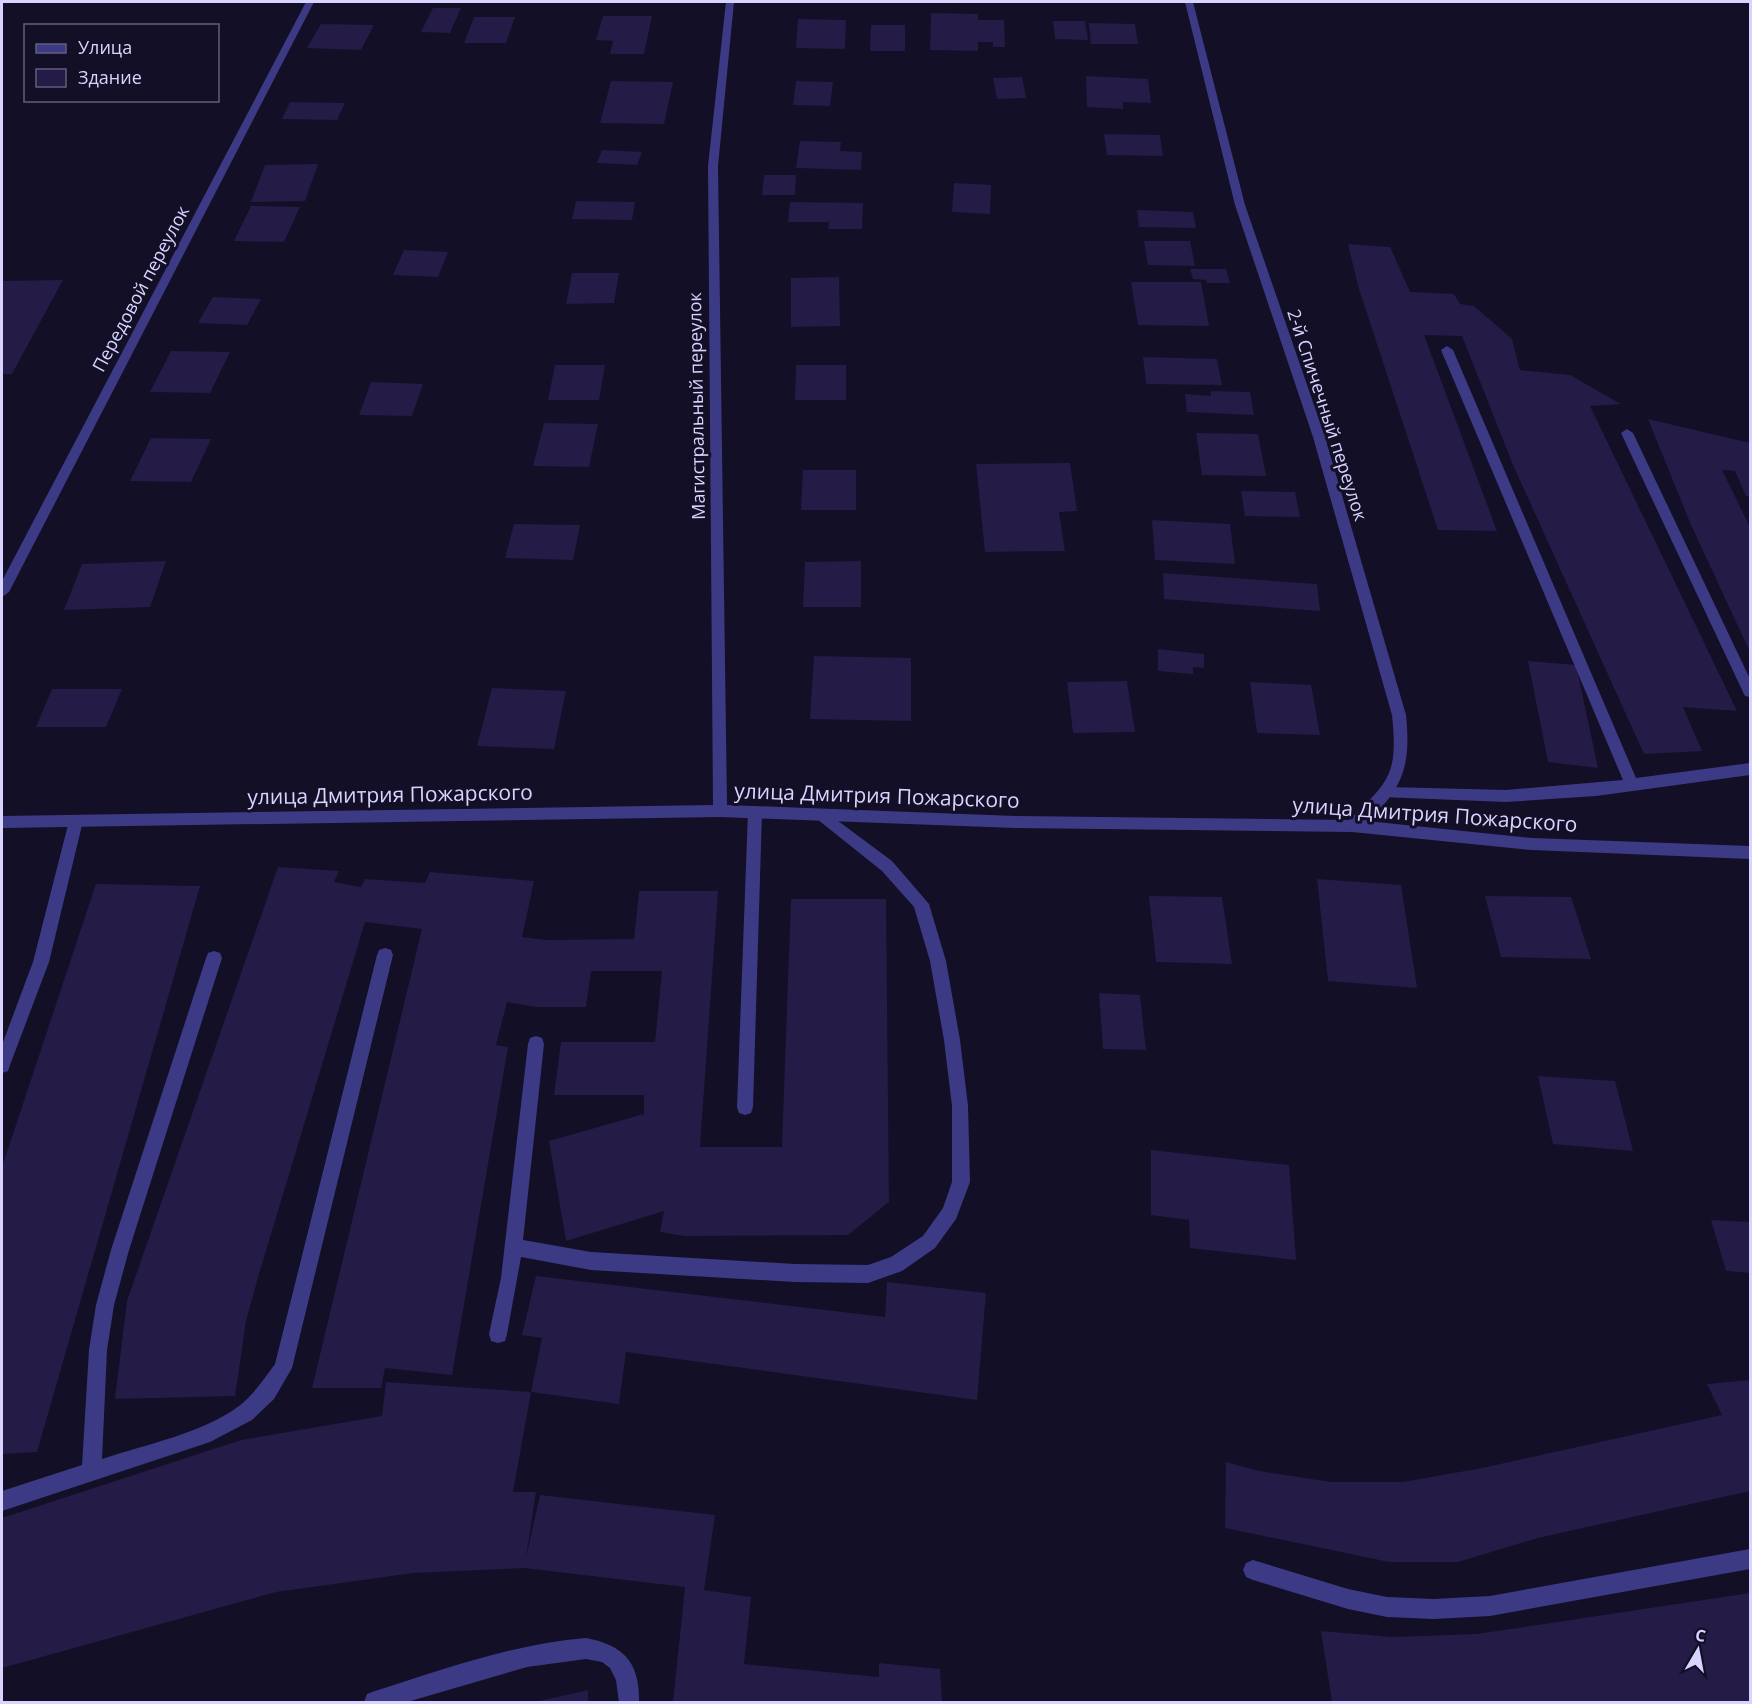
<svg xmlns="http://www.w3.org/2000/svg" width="1752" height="1704" font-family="'Open Sans',sans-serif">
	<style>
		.building { fill: #241b47 }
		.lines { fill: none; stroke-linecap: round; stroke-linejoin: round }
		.lane { fill: #3d3a85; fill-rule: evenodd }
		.street { fill: #3d3a85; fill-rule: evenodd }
		.labels { text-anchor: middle; stroke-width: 6; stroke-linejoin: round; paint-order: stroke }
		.far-street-label { font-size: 18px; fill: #d9d4ff; stroke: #130f26 }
		.street-label { font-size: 21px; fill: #d9d4ff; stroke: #130f26 }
	</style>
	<rect width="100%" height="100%" fill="#130f26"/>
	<path class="building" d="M 433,8 L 461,8 L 450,33 L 421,32 Z
		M 931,13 L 978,14 L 978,20 L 1004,20 L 1005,47 L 993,47 L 993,42 L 978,42 L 978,51 L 930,50 Z
		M 603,16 L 652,16 L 644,54 L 610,54 L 613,41 L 596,40 Z
		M 474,17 L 515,17 L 506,43 L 464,43 Z
		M 798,19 L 846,20 L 845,49 L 796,48 Z
		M 1053,21 L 1085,21 L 1088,40 L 1055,39 Z
		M 1089,23 L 1135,24 L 1138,44 L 1091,44 Z
		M 321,24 L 374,25 L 361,50 L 307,48 Z
		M 871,25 L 905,25 L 905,51 L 870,51 Z
		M 1086,76 L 1148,79 L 1151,103 L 1123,102 L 1123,109 L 1087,107 Z
		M 1022,77 L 1026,98 L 997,99 L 993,78 Z
		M 611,81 L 673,82 L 664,124 L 600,123 Z
		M 796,81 L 833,82 L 830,106 L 793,105 Z
		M 290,102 L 345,103 L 337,120 L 282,119 Z
		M 1104,134 L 1160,135 L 1163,156 L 1107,155 Z
		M 800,141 L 841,142 L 840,151 L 862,152 L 861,170 L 796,168 Z
		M 602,150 L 642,152 L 637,165 L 597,163 Z
		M 318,164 L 305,201 L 251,202 L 265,165 Z
		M 764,175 L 796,175 L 795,195 L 762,195 Z
		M 954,183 L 991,185 L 990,214 L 952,212 Z
		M 576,201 L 635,202 L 632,220 L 572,219 Z
		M 790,202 L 863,203 L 862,229 L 828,229 L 829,222 L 788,222 Z
		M 251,206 L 300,207 L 284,242 L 234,241 Z
		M 1137,210 L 1193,212 L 1196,228 L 1139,227 Z
		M 1144,241 L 1190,241 L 1195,266 L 1148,265 Z
		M 1348,244 L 1390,247 L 1410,292 L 1454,294 L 1460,304 L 1474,306 L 1512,339 L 1520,370 L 1570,375 L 1621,404 L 1590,406 L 1737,711 L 1683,707 L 1702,751 L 1644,754 L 1513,465 L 1462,336 L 1424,335 L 1497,531 L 1438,530 L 1358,286 Z
		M 404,250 L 448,252 L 438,277 L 393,275 Z
		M 1190,269 L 1226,269 L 1230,283 L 1207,283 L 1206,280 L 1193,279 Z
		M 572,273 L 619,273 L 614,303 L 566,304 Z
		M 839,277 L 840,326 L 791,327 L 791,278 Z
		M 63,280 L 12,374 L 2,374 L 2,281 Z
		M 1131,282 L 1201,282 L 1209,326 L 1138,325 Z
		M 213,297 L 261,299 L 247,325 L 198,323 Z
		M 171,351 L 230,352 L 210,393 L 150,392 Z
		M 1143,357 L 1217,359 L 1222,385 L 1146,384 Z
		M 555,365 L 605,365 L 599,400 L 548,400 Z
		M 796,365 L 846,365 L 846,400 L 795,400 Z
		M 371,382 L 423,384 L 412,416 L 359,415 Z
		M 1211,391 L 1250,392 L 1254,415 L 1187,412 L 1185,394 L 1211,396 Z
		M 1648,419 L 1750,443 L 1750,496 L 1746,496 L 1735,471 L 1722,470 L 1750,527 L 1750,652 L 1691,525 Z
		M 544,423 L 598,424 L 589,467 L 533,466 Z
		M 1196,433 L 1258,434 L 1266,476 L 1202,475 Z
		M 151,438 L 211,439 L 191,482 L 130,481 Z
		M 1070,463 L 1077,511 L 1059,512 L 1065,551 L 985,552 L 976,464 Z
		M 803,470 L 856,470 L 856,510 L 801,510 Z
		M 1241,491 L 1295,492 L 1300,517 L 1245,516 Z
		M 1152,520 L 1230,524 L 1235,564 L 1155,560 Z
		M 514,524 L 580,525 L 573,560 L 505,558 Z
		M 166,561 L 150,607 L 64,610 L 82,564 Z
		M 861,561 L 861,607 L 803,607 L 805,562 Z
		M 1163,573 L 1317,584 L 1320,611 L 1164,599 Z
		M 1158,649 L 1204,654 L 1204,668 L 1193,667 L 1193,674 L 1158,671 Z
		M 814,656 L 911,658 L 911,721 L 810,719 Z
		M 1528,661 L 1576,665 L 1598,768 L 1548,762 Z
		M 1127,681 L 1135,732 L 1073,733 L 1067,682 Z
		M 1250,682 L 1311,685 L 1320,735 L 1257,733 Z
		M 492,688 L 566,691 L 554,749 L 477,746 Z
		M 52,689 L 122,689 L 106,727 L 36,727 Z
		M 278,867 L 339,871 L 334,882 L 361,887 L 365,879 L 425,883 L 430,872 L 534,881 L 522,937 L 546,940 L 634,939 L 639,891 L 718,891 L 700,1147 L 782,1147 L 791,899 L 886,899 L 889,1202 L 848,1235 L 685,1236 L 660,1232 L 664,1211 L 566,1241 L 549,1141 L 644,1114 L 644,1095 L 554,1095 L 561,1042 L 655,1042 L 662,971 L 591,971 L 586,1007 L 536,1007 L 507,1002 L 496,1045 L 508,1047 L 452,1375 L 385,1368 L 381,1388 L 312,1388 L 422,929 L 365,922 L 259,1274 L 246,1321 L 235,1396 L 115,1399 L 127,1301 Z
		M 1317,879 L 1401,885 L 1417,988 L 1328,981 Z
		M 96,884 L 200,886 L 37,1452 L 2,1454 L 2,1167 Z
		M 1149,896 L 1222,897 L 1232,964 L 1156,962 Z
		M 1485,896 L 1571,897 L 1591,959 L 1501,957 Z
		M 1099,993 L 1140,995 L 1146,1050 L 1103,1049 Z
		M 1538,1076 L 1615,1081 L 1633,1151 L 1553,1144 Z
		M 1151,1150 L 1289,1165 L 1296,1260 L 1190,1248 L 1189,1220 L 1151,1215 Z
		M 1711,1220 L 1750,1222 L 1750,1273 L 1726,1271 Z
		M 536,1276 L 885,1317 L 887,1282 L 986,1293 L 977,1400 L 626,1352 L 619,1404 L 531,1392 L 542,1338 L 522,1335 Z
		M 1750,1380 L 1750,1491 L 1538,1538 L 1458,1562 L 1389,1562 L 1225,1528 L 1226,1462 L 1259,1471 L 1331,1482 L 1403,1482 L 1482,1468 L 1722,1415 L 1707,1384 Z
		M 386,1382 L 531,1392 L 513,1492 L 536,1492 L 526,1558 L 540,1495 L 715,1515 L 704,1590 L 751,1597 L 744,1664 L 879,1677 L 879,1663 L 940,1669 L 942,1702 L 673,1702 L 685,1587 L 524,1568 L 413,1573 L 276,1592 L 2,1668 L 2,1518 L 241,1440 L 382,1416 Z
		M 1750,1593 L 1750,1702 L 1332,1702 L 1321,1631 L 1392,1637 L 1477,1634 Z
		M 588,1690 L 588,1702 L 535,1702 Z"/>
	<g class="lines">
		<path class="lane" d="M 1447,346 L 1453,350 L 1636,778 L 1750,763 L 1750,775 L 1596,796 L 1506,802 L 1382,797 L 1380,793 L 1382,789 L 1387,787 L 1506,790 L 1623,780 L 1441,350 Z
			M 1627,429 L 1633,433 L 1750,679 L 1750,697 L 1745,696 L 1743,692 L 1621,433 Z
			M 755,806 L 760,808 L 762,812 L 753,1107 L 751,1113 L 745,1115 L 739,1113 L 737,1107 L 748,812 L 750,808 Z
			M 822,809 L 892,861 L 929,904 L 946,961 L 960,1040 L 968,1106 L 970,1182 L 956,1219 L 935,1248 L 902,1271 L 868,1283 L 795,1282 L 591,1270 L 521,1257 L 507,1334 L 505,1341 L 498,1343 L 491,1341 L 489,1334 L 501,1278 L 528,1044 L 530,1038 L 536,1036 L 542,1038 L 544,1044 L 523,1240 L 591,1252 L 795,1264 L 868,1265 L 891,1257 L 923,1236 L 943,1208 L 952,1182 L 952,1106 L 944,1040 L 930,961 L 914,907 L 882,871 L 817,819 L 815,815 L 817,811 Z
			M 76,815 L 81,817 L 83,821 L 49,962 L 10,1065 L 8,1071 L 2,1073 L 2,1045 L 33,962 L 69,821 L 71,817 Z
			M 385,948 L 391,950 L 393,955 L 292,1368 L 274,1399 L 252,1420 L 210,1442 L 2,1511 L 2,1491 L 82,1465 L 89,1350 L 96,1305 L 111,1250 L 206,958 L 208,953 L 214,951 L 220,953 L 222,958 L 129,1250 L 114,1305 L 107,1350 L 102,1459 C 144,1445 203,1433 239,1406 C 254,1394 264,1379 275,1364 L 377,955 L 379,950 Z
			M 1750,1549 L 1750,1569 L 1490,1616 L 1434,1619 L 1387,1617 L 1348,1609 L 1253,1580 L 1246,1577 L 1243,1570 L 1246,1563 L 1253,1560 L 1348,1589 L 1387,1597 L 1434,1599 L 1490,1596 Z
			M 586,1638 C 624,1645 640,1663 639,1702 L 619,1702 L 616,1680 L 610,1668 L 602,1662 L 586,1659 L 527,1667 L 407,1702 L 364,1702 L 367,1694 L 375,1691 C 444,1669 513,1644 586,1638 Z"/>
		<path class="street" d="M 306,2 L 314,2 L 9,592 L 2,597 L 2,581 Z
			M 726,2 L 734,2 L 718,166 L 727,805 L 1015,816 L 1349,820 C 1390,781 1398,774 1392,715 L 1313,437 L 1235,205 L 1185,2 L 1193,2 L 1245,205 L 1325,437 L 1406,715 C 1411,763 1404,789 1367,821 L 1532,838 L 1750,846 L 1750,859 L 1532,850 L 1352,832 L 1015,828 L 720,817 L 2,828 L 2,816 L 713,805 L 708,166 Z"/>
	</g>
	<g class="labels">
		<g class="far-street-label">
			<text transform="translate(141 289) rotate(-62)" y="6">Передовой переулок</text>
			<text transform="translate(697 406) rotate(-91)" y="6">Магистральный переулок</text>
			<text transform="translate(1327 415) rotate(72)" y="6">2-й Спичечный переулок</text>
		</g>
		<g class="street-label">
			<text transform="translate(390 795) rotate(-1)" y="7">улица Дмитрия Пожарского</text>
			<text transform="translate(877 796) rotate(2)" y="7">улица Дмитрия Пожарского</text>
			<text transform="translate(1435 815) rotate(4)" y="7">улица Дмитрия Пожарского</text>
		</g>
	</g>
	<rect width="1752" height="1704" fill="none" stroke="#d9d4ff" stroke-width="6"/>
	<rect x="24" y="24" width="195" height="78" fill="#130f26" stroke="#625e7d" stroke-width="1.5"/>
	<rect x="36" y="44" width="30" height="9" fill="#3d3a85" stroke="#625e7d" stroke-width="1.5"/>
	<text x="78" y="54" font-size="18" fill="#d9d4ff">Улица</text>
	<rect x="36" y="69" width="30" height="18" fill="#241b47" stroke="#625e7d" stroke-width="1.5"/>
	<text x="78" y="84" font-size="18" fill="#d9d4ff">Здание</text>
	<g transform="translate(1698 1650) rotate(10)" stroke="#130f26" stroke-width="4.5" paint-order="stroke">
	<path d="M0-4.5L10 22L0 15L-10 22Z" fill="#d9d4ff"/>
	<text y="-9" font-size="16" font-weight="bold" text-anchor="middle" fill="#d9d4ff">С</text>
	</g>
</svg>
